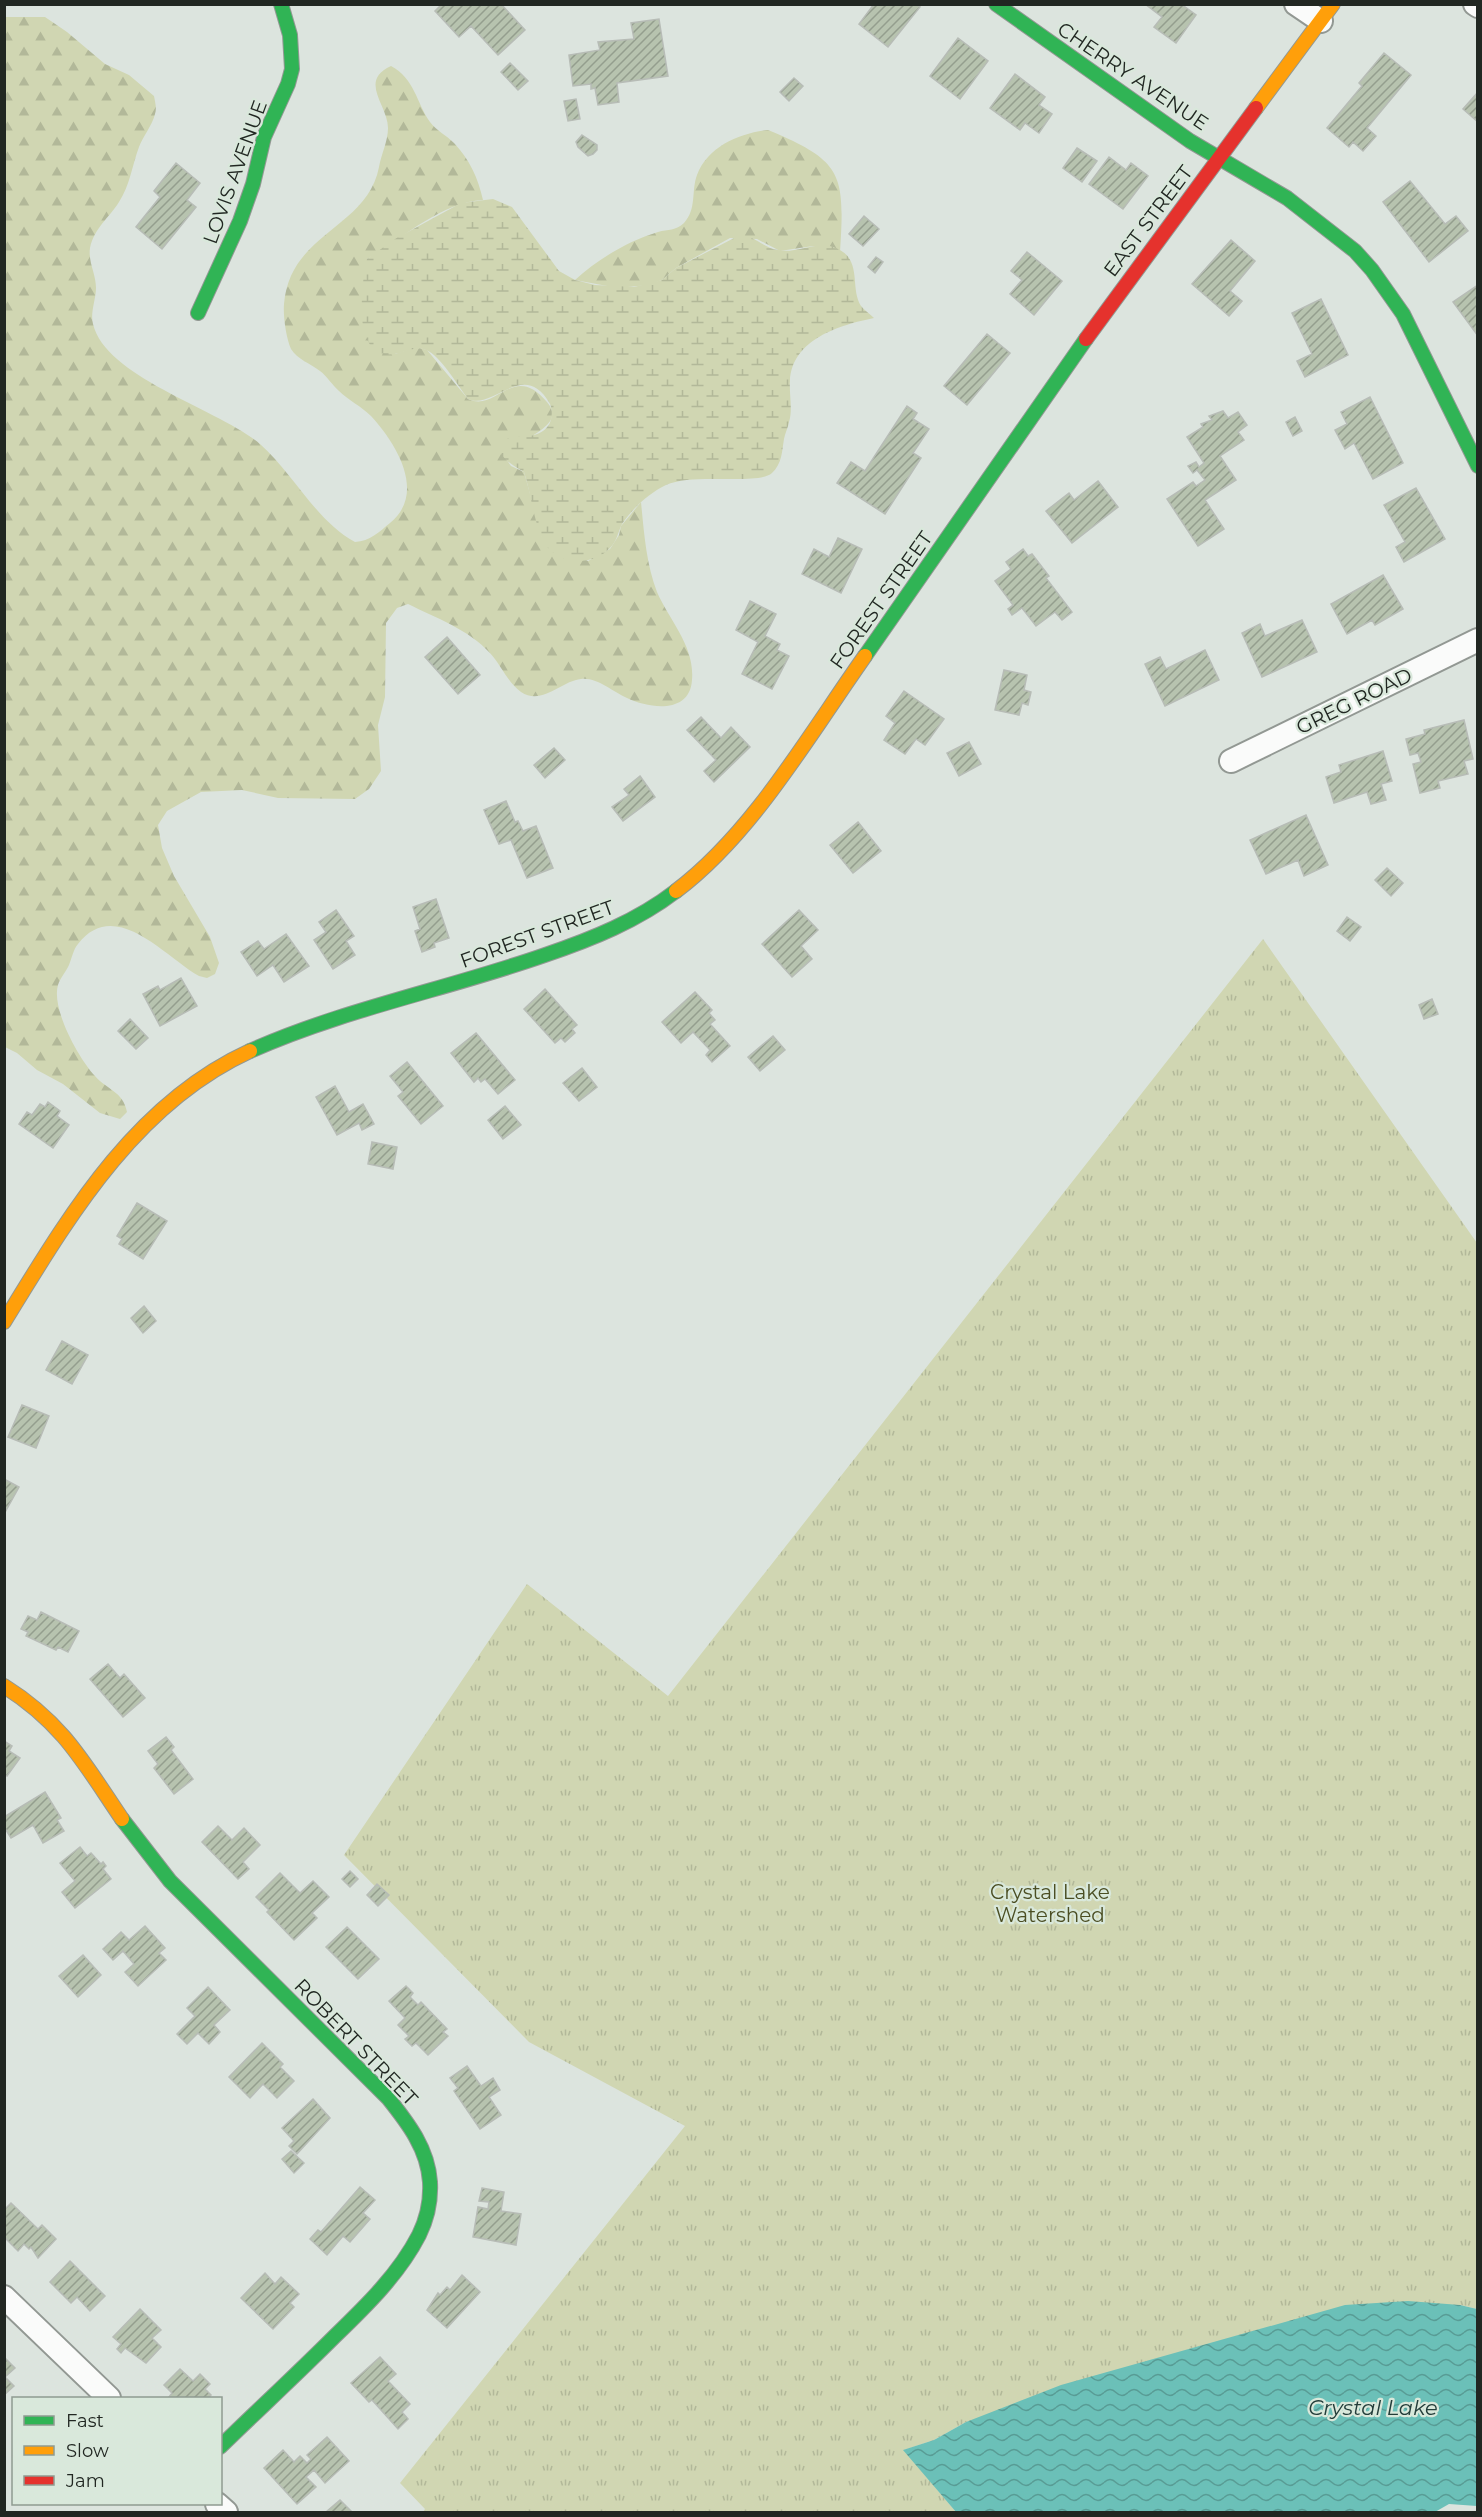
<svg xmlns="http://www.w3.org/2000/svg" width="1482" height="2517" font-family="Montserrat,sans-serif">
	<style>
		.forest { fill: url(#forest-firs) }
		.wetland { fill: url(#wetland-marsh) }
		.park { fill: url(#park-tufts) }
		.water { fill: url(#water-waves) }
		.building { fill: url(#building-hatch); stroke: #b7bcb6; stroke-width: 1.5 }
		.lines { fill: none; stroke-linecap: round; stroke-linejoin: round }
		.street-casing { stroke: #929893; stroke-width: 26 }
		.fast-casing { stroke: #929893; stroke-width: 16 }
		.slow-casing { stroke: #929893; stroke-width: 16 }
		.jam-casing { stroke: #929893; stroke-width: 16 }
		.street { stroke: #fafbfa; stroke-width: 22 }
		.fast { stroke: #30b455; stroke-width: 14 }
		.slow { stroke: #ff9f0a; stroke-width: 14 }
		.jam { stroke: #e5322d; stroke-width: 14 }
		.labels { text-anchor: middle; stroke-width: 4.5; stroke-linejoin: round; paint-order: stroke }
		.street-label { font-size: 20px; fill: #212722; stroke: #d9e8db }
		.park-label { font-size: 20px; fill: #4b4e23; stroke: #d9e8db }
		.water-label { font-size: 21px; font-style: italic; fill: #233d3a; stroke: #d9e8db }
	</style>
	<defs>
		<pattern id="forest-firs" width="22" height="20" patternUnits="userSpaceOnUse" patternTransform="scale(1.5)"><rect width="22" height="20" fill="#d0d6b2"/><path d="M5 1l3.5 6h-7zM16 11l3.5 6h-7z" fill="#b2b899"/></pattern>
		<pattern id="wetland-marsh" width="20" height="14" patternUnits="userSpaceOnUse" patternTransform="scale(1.5)"><rect width="20" height="14" fill="#d0d6b2"/><path d="M1 5h8M5 5V1M11 12h8M15 12V8" fill="none" stroke="#b2b899"/></pattern>
		<pattern id="park-tufts" width="24" height="20" patternUnits="userSpaceOnUse" patternTransform="scale(1.5)"><rect width="24" height="20" fill="#d0d6b2"/><path d="M3 7l-1-3M5 7V3M7 7l1-3M15 17l-1-3M17 17v-4M19 17l1-3" fill="none" stroke="#b2b899"/></pattern>
		<pattern id="water-waves" width="16" height="10" patternUnits="userSpaceOnUse" patternTransform="scale(1.5)"><rect width="16" height="10" fill="#6bc0b8"/><path d="M0 5q4-4 8 0t8 0" fill="none" stroke="#589c95"/></pattern>
		<pattern id="building-hatch" width="6" height="6" patternUnits="userSpaceOnUse" patternTransform="scale(1.5)"><rect width="6" height="6" fill="#b7c3af"/><path d="M-1 1l2-2M0 6l6-6M5 7l2-2" fill="none" stroke="#949e8e"/></pattern>
	</defs>
	<rect width="100%" height="100%" fill="#dce4de"/>
	<path class="forest" d="M 4,17 L 45,17 L 67,32 L 105,64 L 129,75 L 154,96 C 155,102 157,108 155,114 C 152,126 143,136 139,147 C 132,166 130,185 119,202 C 109,218 94,228 90,248 C 88,262 96,274 96,288 C 96,299 90,313 93,324 C 106,378 219,409 260,444 C 293,473 316,521 355,542 C 370,541 379,532 390,523 C 427,493 396,443 371,416 C 361,406 348,400 339,391 C 332,385 327,376 320,371 C 311,364 297,359 291,349 C 286,338 283,316 284,304 C 290,232 367,229 379,167 C 381,155 388,141 388,128 C 388,105 358,81 391,66 C 415,79 416,102 430,122 C 437,131 446,135 454,143 C 470,160 478,178 483,200 C 439,203 404,238 367,259 L 395,354 L 416,347 L 427,350 L 468,399 C 497,413 513,361 547,402 C 563,421 539,430 527,440 C 520,446 513,453 506,459 L 511,466 L 524,472 L 542,537 L 588,561 L 610,549 L 619,535 L 621,526 L 641,502 C 644,532 646,563 657,592 C 669,620 695,646 692,680 C 690,714 650,709 627,698 C 613,692 597,677 581,679 C 561,681 542,706 521,692 C 508,683 501,665 490,653 C 468,629 436,618 408,604 L 397,608 L 386,623 L 385,697 L 378,725 L 381,771 L 369,789 L 355,799 L 278,798 L 242,790 L 201,792 L 167,811 L 158,825 L 162,848 L 174,876 L 210,937 L 219,963 L 215,974 L 207,978 L 199,976 C 165,957 115,896 78,944 C 73,950 72,958 69,965 C 66,972 60,978 58,985 C 51,1009 79,1059 95,1076 C 107,1090 123,1091 127,1112 L 120,1119 L 100,1113 L 63,1084 L 37,1070 L 17,1053 L 5,1047 Z
		M 768,130 C 843,161 845,174 840,252 L 833,247 L 813,246 L 780,251 L 757,239 L 730,238 L 676,268 L 662,280 L 648,285 L 618,288 L 575,280 C 598,259 628,241 658,232 C 668,229 676,231 684,223 C 697,209 691,191 697,175 C 708,146 740,133 768,130 Z"/>
	<path class="wetland" d="M 493,199 L 512,207 L 559,271 L 575,280 L 595,285 L 634,287 L 662,280 L 676,268 L 740,235 C 755,236 764,248 778,250 C 795,254 815,241 833,247 C 864,257 849,287 861,306 C 864,310 870,314 874,318 C 840,325 792,339 790,381 C 789,394 793,410 789,422 C 788,428 785,433 784,439 C 782,451 782,464 772,473 C 757,486 694,472 666,485 C 649,493 632,509 622,524 C 618,532 617,541 610,548 C 591,568 553,565 542,538 C 533,518 531,493 524,472 C 513,465 501,460 498,445 C 511,430 534,444 548,426 C 552,421 553,411 550,404 C 524,358 493,411 468,399 C 458,386 440,355 426,350 C 412,344 400,357 385,354 C 352,349 362,282 367,259 L 395,239 L 461,203 Z"/>
	<path class="park" d="M 1263,939 L 1477,1243 L 1477,2309 L 1460,2305 L 966,2422 L 934,2440 L 904,2450 L 956,2512 L 423,2512 L 425,2509 L 400,2483 L 685,2126 L 529,2042 L 344,1855 L 527,1584 L 668,1696 Z"/>
	<path class="water" d="M 1408,2301 L 1460,2305 L 1477,2309 L 1477,2506 L 1449,2504 L 1435,2512 L 956,2512 L 903,2450 L 934,2440 L 966,2422 L 1061,2385 L 1345,2305 Z"/>
	<path class="building" d="M 442,4 L 501,4 L 525,30 L 498,55 L 471,26 L 459,37 L 435,11 Z
		M 874,4 L 916,4 L 920,7 L 888,47 L 859,24 Z
		M 1145,4 L 1181,4 L 1196,15 L 1176,43 L 1154,27 L 1162,17 Z
		M 659,19 L 668,76 L 617,83 L 619,102 L 598,105 L 595,88 L 591,89 L 591,84 L 573,86 L 569,55 L 600,50 L 598,42 L 634,39 L 631,23 Z
		M 958,38 L 988,61 L 960,99 L 930,76 Z
		M 1384,53 L 1411,75 L 1367,128 L 1376,136 L 1363,151 L 1353,142 L 1349,147 L 1327,128 L 1362,86 L 1359,83 Z
		M 510,63 L 528,81 L 518,90 L 501,72 Z
		M 1015,74 L 1045,97 L 1039,105 L 1052,114 L 1039,133 L 1025,123 L 1020,130 L 990,108 Z
		M 794,78 L 803,86 L 789,101 L 780,92 Z
		M 1478,92 L 1478,122 L 1463,109 Z
		M 576,99 L 580,119 L 568,121 L 564,101 Z
		M 582,135 L 597,145 L 597,150 L 593,154 L 588,156 L 578,147 L 576,142 Z
		M 1077,148 L 1097,161 L 1082,182 L 1063,168 Z
		M 1109,157 L 1126,170 L 1131,163 L 1148,176 L 1123,209 L 1089,184 Z
		M 176,163 L 200,183 L 187,200 L 196,207 L 162,249 L 136,227 L 160,197 L 154,191 Z
		M 1410,181 L 1445,224 L 1456,216 L 1468,231 L 1429,262 L 1383,202 Z
		M 864,216 L 879,229 L 863,246 L 849,234 Z
		M 1231,240 L 1255,261 L 1230,291 L 1242,301 L 1229,316 L 1192,284 Z
		M 1027,252 L 1062,281 L 1034,315 L 1010,294 L 1022,280 L 1011,271 Z
		M 876,257 L 883,262 L 875,273 L 868,267 Z
		M 1478,285 L 1478,336 L 1453,302 Z
		M 1321,299 L 1348,355 L 1305,377 L 1297,361 L 1312,354 L 1292,313 Z
		M 987,334 L 1010,353 L 967,405 L 944,386 Z
		M 1370,397 L 1403,463 L 1373,479 L 1354,443 L 1345,449 L 1335,430 L 1347,424 L 1341,412 Z
		M 907,406 L 917,413 L 913,419 L 929,429 L 913,453 L 921,458 L 885,514 L 837,483 L 851,462 L 865,471 Z
		M 1223,411 L 1228,418 L 1238,412 L 1247,425 L 1238,432 L 1244,440 L 1220,456 L 1236,480 L 1205,500 L 1224,529 L 1198,546 L 1167,499 L 1193,482 L 1196,486 L 1205,480 L 1197,470 L 1193,473 L 1188,466 L 1196,462 L 1199,467 L 1204,463 L 1187,437 L 1203,427 L 1201,424 L 1212,420 L 1209,416 Z
		M 1295,417 L 1302,431 L 1293,436 L 1286,422 Z
		M 1098,481 L 1118,507 L 1072,543 L 1046,511 L 1069,493 L 1074,500 Z
		M 1416,488 L 1445,539 L 1404,562 L 1396,547 L 1405,542 L 1384,505 Z
		M 838,538 L 862,549 L 841,593 L 802,574 L 814,549 L 829,557 Z
		M 1023,549 L 1028,556 L 1032,554 L 1049,576 L 1046,578 L 1072,612 L 1062,620 L 1055,612 L 1036,626 L 1022,608 L 1012,615 L 1008,609 L 1013,605 L 995,581 L 1011,569 L 1006,562 Z
		M 1383,575 L 1403,609 L 1375,625 L 1372,620 L 1347,634 L 1331,604 Z
		M 750,601 L 776,614 L 765,636 L 780,644 L 777,650 L 789,656 L 772,689 L 742,674 L 758,642 L 736,630 Z
		M 1302,620 L 1317,652 L 1262,677 L 1242,633 L 1260,624 L 1265,636 Z
		M 447,637 L 480,675 L 458,694 L 425,657 Z
		M 1205,650 L 1219,680 L 1165,706 L 1145,664 L 1160,657 L 1166,669 Z
		M 1004,670 L 1027,675 L 1024,690 L 1031,692 L 1028,705 L 1022,703 L 1019,715 L 995,710 Z
		M 904,691 L 944,719 L 925,745 L 916,739 L 905,754 L 884,740 L 895,723 L 886,716 Z
		M 701,717 L 721,738 L 731,727 L 750,747 L 714,782 L 704,771 L 716,760 L 687,730 Z
		M 1464,720 L 1473,759 L 1464,761 L 1468,774 L 1438,781 L 1440,788 L 1420,793 L 1413,764 L 1421,762 L 1418,753 L 1410,755 L 1406,739 L 1425,734 L 1424,730 Z
		M 969,742 L 981,764 L 959,776 L 947,753 Z
		M 554,748 L 565,760 L 545,778 L 534,765 Z
		M 1383,751 L 1392,781 L 1381,784 L 1386,800 L 1371,804 L 1367,792 L 1334,803 L 1326,777 L 1341,772 L 1339,765 Z
		M 640,776 L 655,797 L 623,821 L 612,807 L 629,795 L 624,789 Z
		M 506,801 L 515,822 L 518,821 L 523,831 L 536,826 L 553,868 L 527,878 L 511,840 L 499,844 L 484,810 Z
		M 1306,815 L 1328,865 L 1304,876 L 1298,860 L 1266,874 L 1250,840 Z
		M 858,822 L 881,851 L 853,873 L 830,845 Z
		M 1387,868 L 1403,883 L 1391,896 L 1375,880 Z
		M 436,899 L 449,938 L 434,943 L 435,947 L 422,952 L 415,931 L 420,929 L 413,907 Z
		M 336,910 L 354,936 L 346,941 L 355,955 L 333,969 L 314,940 L 326,932 L 319,922 Z
		M 799,910 L 818,930 L 801,946 L 812,959 L 792,977 L 762,944 Z
		M 1347,917 L 1361,927 L 1350,941 L 1337,931 Z
		M 286,934 L 309,966 L 284,982 L 273,965 L 257,976 L 241,952 L 258,941 L 264,949 Z
		M 181,978 L 197,1006 L 160,1026 L 143,994 L 158,986 L 160,990 Z
		M 545,989 L 577,1025 L 572,1029 L 575,1033 L 565,1042 L 561,1038 L 555,1043 L 524,1009 Z
		M 695,992 L 712,1010 L 709,1013 L 715,1020 L 710,1024 L 730,1046 L 712,1062 L 706,1055 L 710,1050 L 693,1032 L 681,1043 L 662,1022 Z
		M 1432,999 L 1438,1014 L 1424,1019 L 1419,1005 Z
		M 130,1019 L 148,1038 L 136,1049 L 118,1031 Z
		M 476,1033 L 515,1080 L 498,1094 L 485,1079 L 481,1082 L 478,1078 L 474,1082 L 451,1053 Z
		M 773,1036 L 785,1050 L 760,1071 L 748,1057 Z
		M 407,1062 L 443,1106 L 421,1124 L 398,1096 L 403,1092 L 390,1076 Z
		M 582,1068 L 597,1087 L 579,1101 L 563,1083 Z
		M 335,1086 L 349,1112 L 363,1104 L 374,1124 L 362,1130 L 359,1123 L 337,1135 L 316,1097 Z
		M 48,1102 L 60,1111 L 57,1116 L 69,1125 L 53,1148 L 19,1124 L 27,1112 L 32,1115 L 40,1104 L 45,1107 Z
		M 505,1106 L 521,1125 L 503,1139 L 488,1120 Z
		M 372,1142 L 397,1147 L 393,1169 L 368,1164 Z
		M 137,1203 L 167,1221 L 143,1259 L 119,1244 L 122,1239 L 117,1236 Z
		M 144,1306 L 156,1321 L 143,1333 L 131,1318 Z
		M 62,1341 L 88,1355 L 72,1384 L 46,1370 Z
		M 22,1405 L 49,1416 L 36,1448 L 8,1437 Z
		M 4,1479 L 19,1487 L 4,1514 Z
		M 41,1612 L 79,1631 L 68,1652 L 58,1647 L 56,1650 L 26,1636 L 28,1632 L 21,1629 L 28,1616 L 37,1620 Z
		M 108,1664 L 120,1678 L 124,1674 L 145,1698 L 123,1717 L 90,1679 Z
		M 166,1737 L 174,1747 L 171,1750 L 193,1779 L 174,1794 L 154,1768 L 158,1764 L 148,1751 Z
		M 4,1741 L 12,1746 L 9,1751 L 20,1758 L 7,1776 L 4,1774 Z
		M 45,1792 L 61,1818 L 57,1820 L 64,1831 L 43,1843 L 33,1825 L 11,1838 L 4,1827 L 4,1817 Z
		M 218,1826 L 232,1840 L 244,1828 L 260,1845 L 243,1862 L 249,1869 L 238,1879 L 202,1842 Z
		M 80,1847 L 87,1856 L 91,1853 L 101,1864 L 103,1862 L 106,1866 L 103,1869 L 111,1879 L 75,1908 L 62,1892 L 75,1881 L 60,1863 Z
		M 350,1871 L 358,1879 L 350,1887 L 342,1879 Z
		M 280,1873 L 300,1893 L 313,1881 L 329,1897 L 312,1913 L 317,1918 L 294,1940 L 267,1912 L 269,1910 L 256,1897 Z
		M 377,1884 L 389,1895 L 378,1906 L 367,1895 Z
		M 145,1926 L 165,1948 L 159,1953 L 166,1960 L 138,1986 L 125,1972 L 134,1964 L 123,1951 L 113,1960 L 103,1949 L 121,1932 L 129,1940 Z
		M 347,1927 L 379,1959 L 358,1979 L 326,1947 Z
		M 83,1955 L 101,1975 L 78,1997 L 59,1976 Z
		M 406,1986 L 413,1993 L 410,1997 L 418,2005 L 421,2002 L 447,2029 L 443,2032 L 448,2036 L 428,2055 L 416,2043 L 412,2046 L 405,2039 L 409,2036 L 398,2025 L 405,2018 L 389,2001 Z
		M 208,1987 L 230,2010 L 214,2025 L 220,2032 L 209,2044 L 198,2033 L 187,2044 L 177,2034 L 195,2016 L 187,2008 Z
		M 262,2043 L 283,2064 L 280,2067 L 294,2081 L 277,2098 L 263,2084 L 250,2098 L 229,2077 Z
		M 467,2066 L 481,2086 L 493,2078 L 500,2090 L 489,2097 L 501,2115 L 480,2129 L 454,2091 L 458,2088 L 450,2078 Z
		M 313,2099 L 330,2118 L 297,2154 L 289,2146 L 294,2141 L 282,2128 Z
		M 291,2151 L 304,2163 L 294,2173 L 282,2159 Z
		M 360,2187 L 375,2200 L 363,2213 L 370,2219 L 350,2242 L 343,2236 L 327,2255 L 310,2239 L 318,2230 L 321,2232 Z
		M 482,2188 L 504,2192 L 501,2211 L 521,2214 L 516,2245 L 473,2237 L 478,2207 L 488,2209 L 489,2202 L 479,2201 Z
		M 11,2203 L 38,2229 L 42,2225 L 56,2239 L 38,2258 L 31,2247 L 29,2249 L 24,2244 L 18,2251 L 4,2237 L 4,2210 Z
		M 70,2261 L 105,2296 L 90,2311 L 77,2297 L 71,2303 L 50,2282 Z
		M 265,2273 L 275,2284 L 281,2277 L 299,2294 L 290,2303 L 294,2307 L 273,2329 L 241,2298 Z
		M 462,2275 L 480,2292 L 447,2328 L 427,2310 L 438,2293 L 440,2295 L 447,2287 L 450,2290 Z
		M 140,2309 L 161,2330 L 152,2338 L 161,2347 L 146,2363 L 125,2348 L 121,2353 L 117,2349 L 121,2344 L 113,2337 Z
		M 4,2357 L 15,2368 L 5,2377 L 14,2386 L 4,2395 Z
		M 380,2357 L 396,2374 L 388,2381 L 410,2404 L 402,2412 L 408,2419 L 398,2429 L 372,2400 L 369,2402 L 351,2383 Z
		M 180,2369 L 193,2381 L 200,2374 L 210,2384 L 205,2389 L 211,2395 L 208,2398 L 171,2398 L 169,2397 L 172,2393 L 164,2385 Z
		M 327,2437 L 349,2461 L 325,2483 L 314,2470 L 306,2477 L 316,2487 L 297,2504 L 264,2468 L 283,2450 L 294,2462 L 300,2456 L 307,2463 L 311,2459 L 307,2455 Z
		M 340,2500 L 352,2512 L 326,2512 Z"/>
	<g class="lines">
		<defs>
			<path id="street" d="M 1296,4 L 1321,21
				M 1475,4 L 1478,6
				M 1231,761 L 1478,640
				M 4,2297 L 109,2398
				M 217,2504 L 226,2512"/>
			<path id="fast" d="M 996,4 L 1190,141 L 1287,198 L 1355,251 L 1372,270 L 1403,314 L 1478,466
				M 198,313 L 240,221 L 253,184 L 264,137 L 288,84 L 292,69 L 290,35 L 281,4
				M 865,656 L 1086,339
				M 250,1051 C 344,1009 448,989 545,955 C 592,939 637,921 676,891
				M 122,1819 L 170,1881 L 388,2098 C 408,2123 428,2149 430,2182 C 431,2200 427,2219 419,2235 C 399,2274 366,2306 335,2336 C 297,2374 258,2410 220,2447"/>
			<path id="slow" d="M 1256,108 L 1333,4
				M 676,891 C 753,833 809,735 865,656
				M 4,1322 C 68,1218 134,1104 250,1051
				M 4,1686 C 63,1723 84,1763 122,1819"/>
			<path id="jam" d="M 1086,339 L 1256,108"/>
		</defs>
		<use href="#street" class="street-casing"/>
		<use href="#fast" class="fast-casing"/>
		<use href="#slow" class="slow-casing"/>
		<use href="#jam" class="jam-casing"/>
		<use href="#street" class="street"/>
		<use href="#fast" class="fast"/>
		<use href="#slow" class="slow"/>
		<use href="#jam" class="jam"/>
	</g>
	<g class="labels">
		<g class="street-label">
			<text transform="translate(1133 76) rotate(34)" y="7">CHERRY AVENUE</text>
			<text transform="translate(235 172) rotate(-70)" y="7">LOVIS AVENUE</text>
			<text transform="translate(1148 221) rotate(-53)" y="7">EAST STREET</text>
			<text transform="translate(881 600) rotate(-55)" y="7">FOREST STREET</text>
			<text transform="translate(1354 701) rotate(-26)" y="7">GREG ROAD</text>
			<text transform="translate(537 934) rotate(-20)" y="7">FOREST STREET</text>
			<text transform="translate(356 2042) rotate(46)" y="7">ROBERT STREET</text>
		</g>
		<g class="park-label">
			<text x="1050" y="1899">Crystal Lake<tspan x="1050" dy="23">Watershed</tspan></text>
		</g>
		<g class="water-label">
			<text x="1373" y="2415">Crystal Lake</text>
		</g>
	</g>
	<rect width="1482" height="2517" fill="none" stroke="#212722" stroke-width="12"/>
	<rect x="12" y="2397" width="210" height="108" fill="#d9e8db" stroke="#8f9b91" stroke-width="1.5"/>
	<rect x="24" y="2416" width="30" height="9" fill="#30b455" stroke="#8f9b91" stroke-width="1.5"/>
	<text x="66" y="2427" font-size="18" fill="#212722">Fast</text>
	<rect x="24" y="2446" width="30" height="9" fill="#ff9f0a" stroke="#8f9b91" stroke-width="1.5"/>
	<text x="66" y="2457" font-size="18" fill="#212722">Slow</text>
	<rect x="24" y="2476" width="30" height="9" fill="#e5322d" stroke="#8f9b91" stroke-width="1.5"/>
	<text x="66" y="2487" font-size="18" fill="#212722">Jam</text>
</svg>
